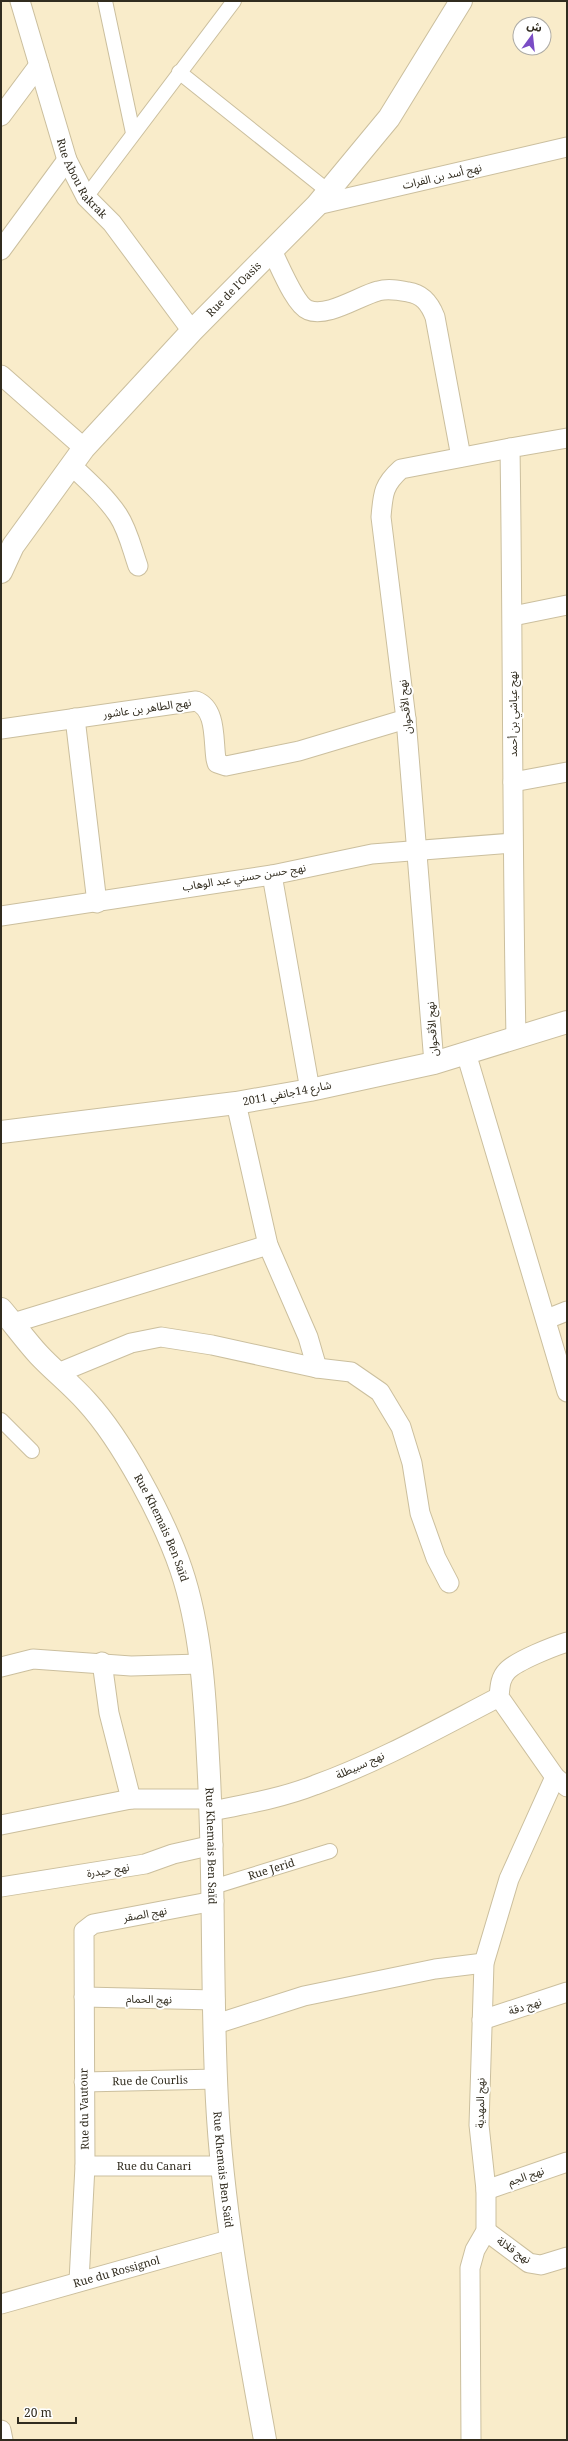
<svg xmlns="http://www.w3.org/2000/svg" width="568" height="2441" font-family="'Noto Serif','Noto Sans Arabic',serif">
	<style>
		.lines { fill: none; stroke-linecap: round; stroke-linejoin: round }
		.pedestrian-casing { stroke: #cbbf9e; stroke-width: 16 }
		.minor-casing { stroke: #cbbf9e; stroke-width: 21 }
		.tertiary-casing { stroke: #cbbf9e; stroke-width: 24 }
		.pedestrian { stroke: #fff; stroke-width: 14 }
		.minor { stroke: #fff; stroke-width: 19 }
		.tertiary { stroke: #fff; stroke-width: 22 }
		.labels { text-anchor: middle; stroke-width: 4; stroke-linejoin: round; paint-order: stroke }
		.street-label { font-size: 11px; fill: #312c1f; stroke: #fff }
	</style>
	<rect width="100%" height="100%" fill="#f9ecca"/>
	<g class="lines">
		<defs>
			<g id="pedestrian">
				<path d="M 105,1 L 133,133"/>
				<path d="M 179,72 L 328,191"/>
				<path d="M 86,197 L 234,1"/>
				<path d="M 1,1420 L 32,1451"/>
				<path id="s1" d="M 213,1887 L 330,1851"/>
			</g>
			<g id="minor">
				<path id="s2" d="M 20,1 L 67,160 L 86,197 L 112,223 L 192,331"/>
				<path d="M 1,116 L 39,65"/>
				<path d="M 317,205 L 567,147"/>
				<path d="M 1,250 L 67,160"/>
				<path d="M 272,251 C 279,264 295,305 308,310 C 327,318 359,296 378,291 C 388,288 398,290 408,292 C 423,294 430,304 435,317 L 461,457"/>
				<path d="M 1,375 L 84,448"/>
				<path d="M 72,466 C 88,481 105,496 118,515 C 128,530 132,549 138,566"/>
				<path d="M 513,616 L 567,605"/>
				<path d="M 75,718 L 97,903"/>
				<path d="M 1,729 L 196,701 C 217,709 213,740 216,759 L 217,763 L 226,766 L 299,751 L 406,719"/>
				<path d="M 513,782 L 567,772"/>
				<path d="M 272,875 L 310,1090"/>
				<path d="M 1,916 L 272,875 L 372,854 L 512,843"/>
				<path d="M 516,1037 C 512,841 513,645 510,448 L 567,438"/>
				<path d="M 466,1053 L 567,1392"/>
				<path d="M 434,1063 L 406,719 L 381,517 C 383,494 383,485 401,469 L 510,448"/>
				<path d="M 236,1103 L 268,1245 L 308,1337 L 317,1368"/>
				<path d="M 547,1319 L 567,1311"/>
				<path d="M 13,1323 L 268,1245"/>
				<path d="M 58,1373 L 131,1343 L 161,1337 L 212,1345 L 317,1368 L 351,1372 L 380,1392 L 401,1427 L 412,1463 L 420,1513 L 436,1558 L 449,1583"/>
				<path d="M 567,1642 C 554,1646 516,1661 507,1671 C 500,1678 500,1687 499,1697 L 555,1777 L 567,1787"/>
				<path d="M 102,1662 L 109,1713 L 131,1799"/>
				<path d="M 1,1667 L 33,1659 L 131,1666 L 200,1664"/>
				<path d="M 212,1811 C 247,1804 282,1798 315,1785 C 379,1762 439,1728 499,1697"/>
				<path d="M 1,1825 L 131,1799 L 211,1799"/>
				<path d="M 1,1887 L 145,1864 L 173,1854 L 213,1845"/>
				<path d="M 84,1997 L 215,2000"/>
				<path d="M 482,2020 L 567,1992"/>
				<path d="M 216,2024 L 304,1996 L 435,1969 L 484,1963"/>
				<path id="s3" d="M 84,2082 L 217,2079"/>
				<path id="s4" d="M 85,2166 L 222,2166"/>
				<path d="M 486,2190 L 567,2162"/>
				<path d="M 486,2231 L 529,2263 L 541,2265 L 567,2257"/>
				<path d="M 79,2281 L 85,2166 L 84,1931 L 93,1924 L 214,1901"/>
				<path id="s5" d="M 1,2304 L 232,2239"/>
				<path d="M 1,2430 L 3,2440"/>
				<path d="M 471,2440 L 470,2268 L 475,2250 L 486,2231 L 486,2190 L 479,2125 L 484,1963 L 509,1879 L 555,1777"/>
			</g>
			<g id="tertiary">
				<path id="s6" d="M 1,572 L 13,546 L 84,448 L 192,331 L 317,205 L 389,118 L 461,1"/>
				<path d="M 1,1132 L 236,1103 L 310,1090 L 434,1063 L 567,1022"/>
				<path id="s7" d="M 1,1309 C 14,1324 26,1341 39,1355 C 54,1371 72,1385 87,1402 C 122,1440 164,1519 181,1569 C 201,1628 205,1696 208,1758 C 215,1873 211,1987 217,2101 C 223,2215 245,2328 265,2440"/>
			</g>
		</defs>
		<use href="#pedestrian" class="pedestrian-casing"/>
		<use href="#minor" class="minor-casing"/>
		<use href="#tertiary" class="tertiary-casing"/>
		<use href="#pedestrian" class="pedestrian"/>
		<use href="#minor" class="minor"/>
		<use href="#tertiary" class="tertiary"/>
	</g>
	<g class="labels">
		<g class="street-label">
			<text transform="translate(442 176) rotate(-13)" y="4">نهج أسد بن الفرات</text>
			<text dy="4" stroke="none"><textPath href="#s2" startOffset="189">Rue Abou Rakrak</textPath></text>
			<text dy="4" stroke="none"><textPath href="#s6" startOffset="368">Rue de l'Oasis</textPath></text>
			<text transform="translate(405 707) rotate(-96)" y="4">نهج الأقحوان</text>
			<text transform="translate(147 708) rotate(-8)" y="4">نهج الطاهر بن عاشور</text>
			<text transform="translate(513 714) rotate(-90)" y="4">نهج عياشي بن أحمد</text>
			<text transform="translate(244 877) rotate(-9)" y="4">نهج حسن حسني عبد الوهاب</text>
			<text transform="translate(432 1029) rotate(-94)" y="4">نهج الأقحوان</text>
			<text transform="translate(287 1093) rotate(-11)" y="4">شارع 14جانفي 2011</text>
			<text dy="4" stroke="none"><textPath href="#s7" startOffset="274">Rue Khemais Ben Saïd</textPath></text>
			<text transform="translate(360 1765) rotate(-24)" y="4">نهج سبيطلة</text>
			<text dy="4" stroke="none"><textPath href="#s7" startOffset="599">Rue Khemais Ben Saïd</textPath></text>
			<text dy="4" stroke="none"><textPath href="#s1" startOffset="61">Rue Jerid</textPath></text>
			<text transform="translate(108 1870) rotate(-9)" y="4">نهج حيدرة</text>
			<text transform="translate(145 1914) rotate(-10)" y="4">نهج الصقر</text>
			<text transform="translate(149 1999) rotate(1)" y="4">نهج الحمام</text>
			<text transform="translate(525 2006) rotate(-18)" y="4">نهج دقة</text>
			<text dy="4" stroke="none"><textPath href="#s3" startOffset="66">Rue de Courlis</textPath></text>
			<text transform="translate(480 2103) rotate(-89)" y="4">نهج المهدية</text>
			<text transform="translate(84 2109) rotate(-91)" y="4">Rue du Vautour</text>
			<text dy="4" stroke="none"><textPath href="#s4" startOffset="69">Rue du Canari</textPath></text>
			<text dy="4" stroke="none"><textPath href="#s7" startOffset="923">Rue Khemais Ben Saïd</textPath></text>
			<text transform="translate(526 2176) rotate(-19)" y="4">نهج الجم</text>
			<text transform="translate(514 2250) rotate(34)" y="4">نهج قلالة</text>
			<text dy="4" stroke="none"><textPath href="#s5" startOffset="120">Rue du Rossignol</textPath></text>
		</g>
	</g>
	<rect width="568" height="2441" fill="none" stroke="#312c1f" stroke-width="4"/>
	<g transform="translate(532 36) rotate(15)"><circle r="19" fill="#ffffff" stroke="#adaba5"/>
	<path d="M0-3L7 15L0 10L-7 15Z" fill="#7a4cc5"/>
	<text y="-6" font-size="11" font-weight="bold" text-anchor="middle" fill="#312c1f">ش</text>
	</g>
	<path d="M18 2417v6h58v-6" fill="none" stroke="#312c1f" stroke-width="2"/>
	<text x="24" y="2417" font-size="12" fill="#312c1f" stroke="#ffffff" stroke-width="3" paint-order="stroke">20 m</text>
</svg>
